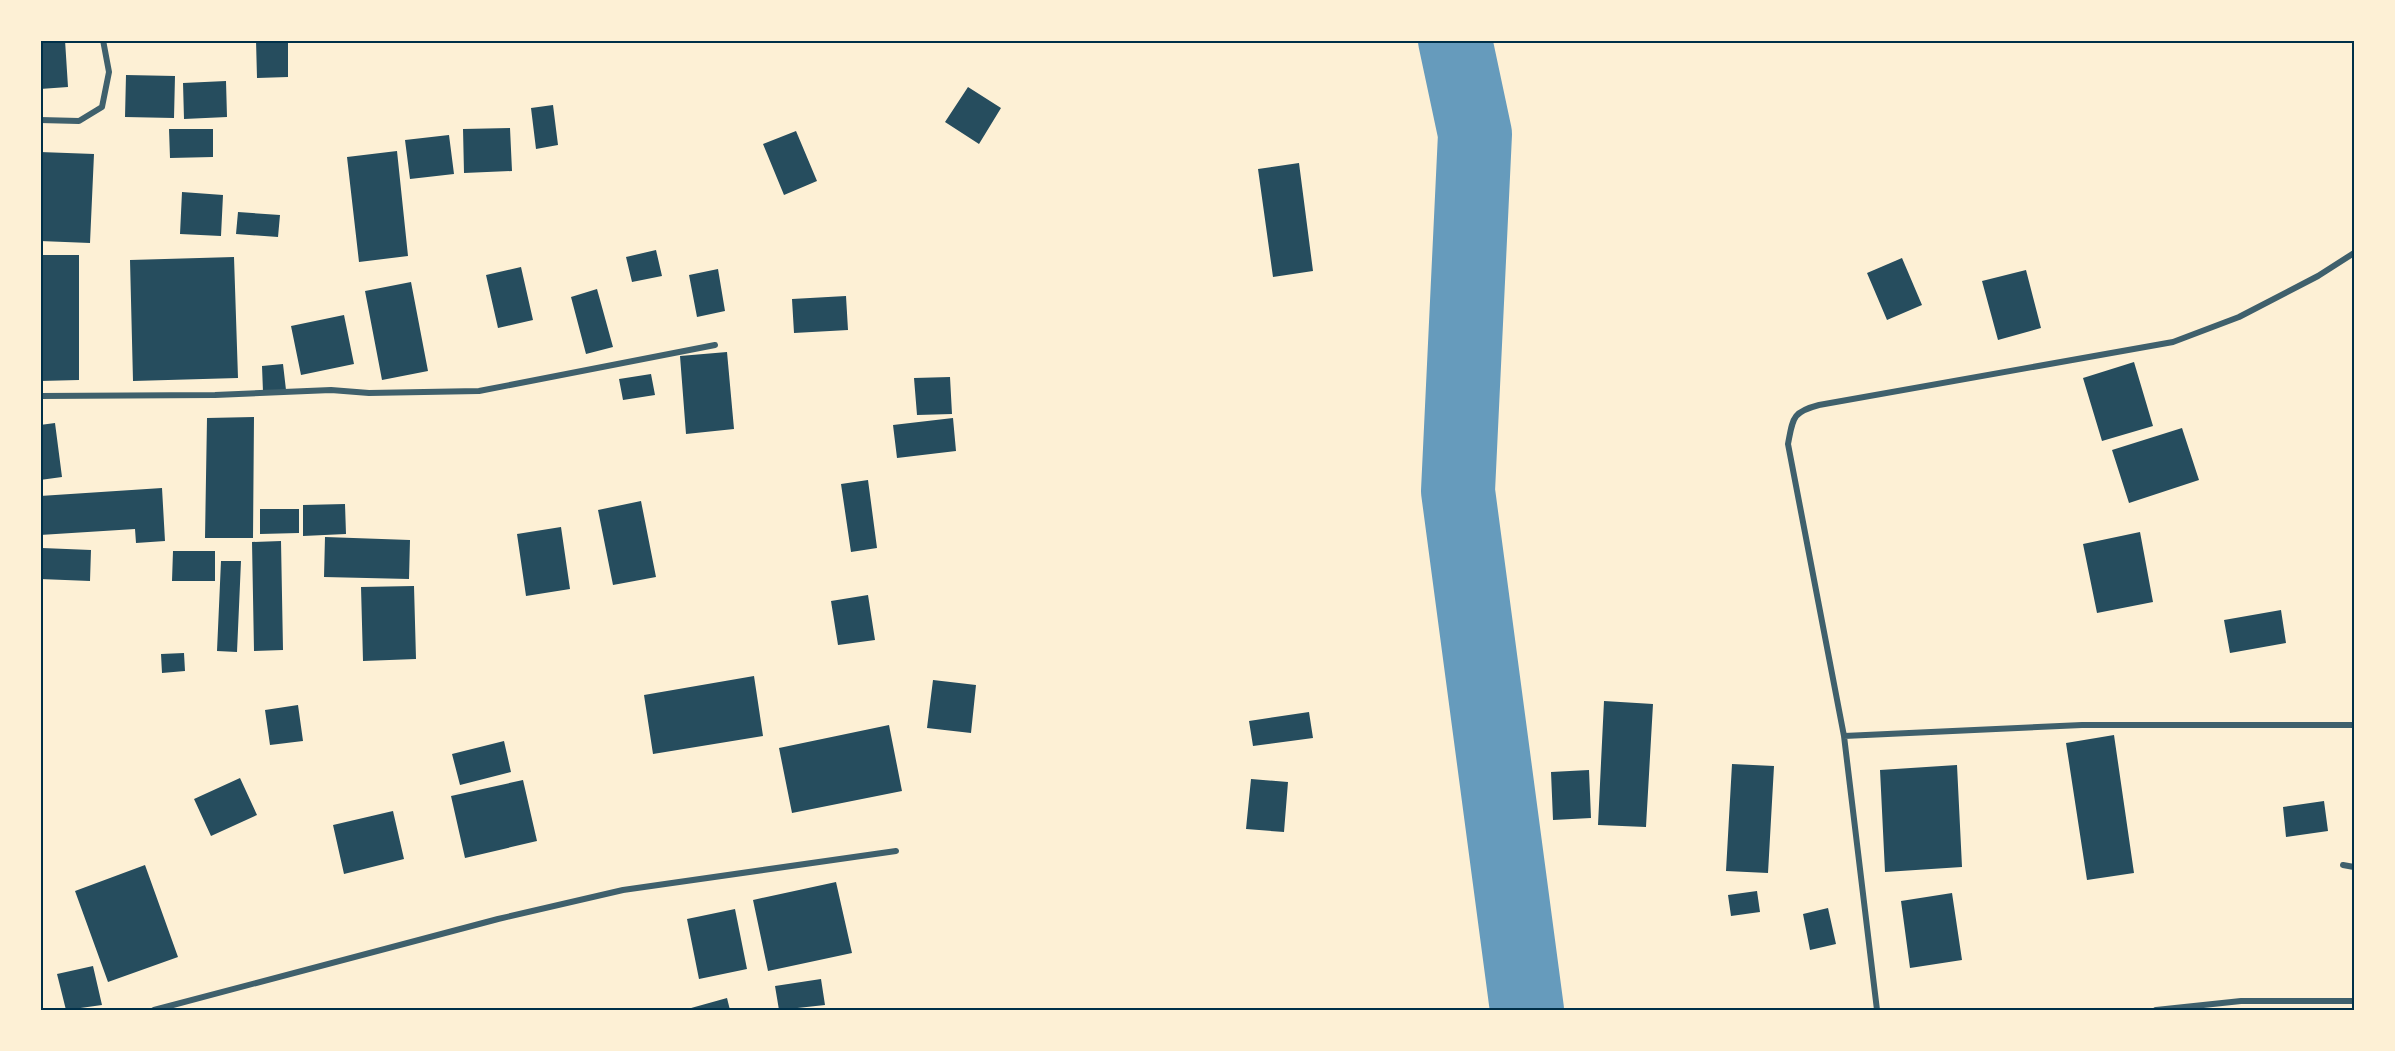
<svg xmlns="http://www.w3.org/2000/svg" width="2395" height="1051" font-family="'Nunito Sans',sans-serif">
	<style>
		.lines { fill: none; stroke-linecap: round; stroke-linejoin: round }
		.river { stroke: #669bbc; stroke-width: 74 }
		.building { fill: #264d5e }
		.minor { stroke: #3f606c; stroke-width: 6 }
		.neatline { fill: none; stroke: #003049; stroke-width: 2 }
	</style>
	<rect width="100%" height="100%" fill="#fdf0d5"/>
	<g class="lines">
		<path class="river" d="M 1455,40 L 1475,134 L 1458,491 L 1527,1010"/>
	</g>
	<path class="building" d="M 40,40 L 65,40 L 68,87 L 40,89 Z
		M 256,40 L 288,40 L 288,77 L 257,78 Z
		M 126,75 L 175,76 L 174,118 L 125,117 Z
		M 226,81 L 227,117 L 184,119 L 183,83 Z
		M 968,87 L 1001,108 L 979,144 L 945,122 Z
		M 553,105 L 558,145 L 536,149 L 531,108 Z
		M 510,128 L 512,171 L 464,173 L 463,129 Z
		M 169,129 L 213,129 L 213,157 L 170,158 Z
		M 796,131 L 817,181 L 784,195 L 763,144 Z
		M 449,135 L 454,174 L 410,179 L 405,140 Z
		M 397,151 L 408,256 L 359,262 L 347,157 Z
		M 40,152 L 94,154 L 90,243 L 40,241 Z
		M 1299,163 L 1313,271 L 1273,277 L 1258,169 Z
		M 182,192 L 223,195 L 221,236 L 180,234 Z
		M 238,212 L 280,215 L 278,237 L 236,234 Z
		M 656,250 L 662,276 L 632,282 L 626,257 Z
		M 40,255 L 79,255 L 79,380 L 40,381 Z
		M 234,257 L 238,378 L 133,381 L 130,260 Z
		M 1902,258 L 1922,305 L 1887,320 L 1867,273 Z
		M 521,267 L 533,320 L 498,328 L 486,275 Z
		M 718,269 L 725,311 L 697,317 L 689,275 Z
		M 2026,270 L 2041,328 L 1998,340 L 1982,281 Z
		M 411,282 L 428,371 L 382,380 L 365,291 Z
		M 597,289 L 613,347 L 586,354 L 571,297 Z
		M 846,296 L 848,330 L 794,333 L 792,299 Z
		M 344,315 L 354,364 L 301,375 L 291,326 Z
		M 727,352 L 734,429 L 686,434 L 680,356 Z
		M 2134,362 L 2153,426 L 2102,441 L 2083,378 Z
		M 283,364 L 286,390 L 263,392 L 262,366 Z
		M 651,374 L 655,395 L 623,400 L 619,379 Z
		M 950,377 L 952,414 L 917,415 L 914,378 Z
		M 254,417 L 253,538 L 205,538 L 207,418 Z
		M 953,418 L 956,451 L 897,458 L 893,425 Z
		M 55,423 L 62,477 L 40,480 L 40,425 Z
		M 2182,428 L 2199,480 L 2129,503 L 2112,450 Z
		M 868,480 L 877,548 L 851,552 L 841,484 Z
		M 162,488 L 165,541 L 136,543 L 135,529 L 40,535 L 40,496 Z
		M 641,501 L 656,577 L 613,585 L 598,510 Z
		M 345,504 L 346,534 L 303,536 L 303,505 Z
		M 260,509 L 299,509 L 299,533 L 260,534 Z
		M 561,527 L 570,589 L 526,596 L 517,534 Z
		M 2140,532 L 2153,602 L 2097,613 L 2083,544 Z
		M 325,537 L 410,540 L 409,579 L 324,577 Z
		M 281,541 L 283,650 L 254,651 L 252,542 Z
		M 42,548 L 91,550 L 90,581 L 40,579 Z
		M 173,551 L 215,551 L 215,581 L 172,581 Z
		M 221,561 L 241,561 L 237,652 L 217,651 Z
		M 414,586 L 416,659 L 363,661 L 361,587 Z
		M 868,595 L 875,640 L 838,645 L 831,601 Z
		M 2281,610 L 2286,643 L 2230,653 L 2224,620 Z
		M 184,653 L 185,671 L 162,673 L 161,654 Z
		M 754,676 L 763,736 L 653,754 L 644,695 Z
		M 933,680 L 976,685 L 971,733 L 927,728 Z
		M 1604,701 L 1653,704 L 1646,827 L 1598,825 Z
		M 298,705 L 303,741 L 270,745 L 265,710 Z
		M 1309,712 L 1313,738 L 1253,746 L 1249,721 Z
		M 889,725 L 902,791 L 792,813 L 779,748 Z
		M 2114,735 L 2134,873 L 2087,880 L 2066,743 Z
		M 504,741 L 511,772 L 460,785 L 452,754 Z
		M 1732,764 L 1774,766 L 1768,873 L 1726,871 Z
		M 1957,765 L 1962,867 L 1885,872 L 1880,770 Z
		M 1589,770 L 1591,818 L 1553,820 L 1551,772 Z
		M 240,778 L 257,815 L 211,836 L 194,799 Z
		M 1251,779 L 1288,782 L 1284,832 L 1246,829 Z
		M 523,780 L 537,841 L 465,858 L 451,796 Z
		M 2324,801 L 2328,831 L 2286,837 L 2283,807 Z
		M 393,811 L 404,859 L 344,874 L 333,825 Z
		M 145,865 L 178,957 L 108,982 L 75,891 Z
		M 836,882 L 852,953 L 768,971 L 753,900 Z
		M 1757,891 L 1760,912 L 1731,916 L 1728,895 Z
		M 1952,893 L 1962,960 L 1910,968 L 1901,901 Z
		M 1828,908 L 1836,944 L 1810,950 L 1803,914 Z
		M 735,909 L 747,969 L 699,979 L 687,919 Z
		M 93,966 L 102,1005 L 66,1010 L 57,974 Z
		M 821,979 L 825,1005 L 779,1010 L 775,986 Z
		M 727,998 L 730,1010 L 684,1010 Z"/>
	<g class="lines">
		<path class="minor" d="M 40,120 L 79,121 L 102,107 L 109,72 L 103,40
			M 40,396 L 215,395 L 331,390 L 369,393 L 479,391 L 715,345
			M 1844,736 L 2082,725 L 2354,725
			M 2343,865 L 2354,867
			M 40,1009 L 41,1010
			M 154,1010 L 498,919 L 623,890 L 896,851
			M 1877,1010 L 1844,736 L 1788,444 C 1793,418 1792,412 1819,405 L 2173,342 L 2239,317 L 2318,276 L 2354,253
			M 2156,1010 L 2241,1001 L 2354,1001"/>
	</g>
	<rect width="2395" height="1051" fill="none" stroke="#fdf0d5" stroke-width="84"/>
	<rect x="42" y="42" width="2311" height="967" class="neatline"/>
</svg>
